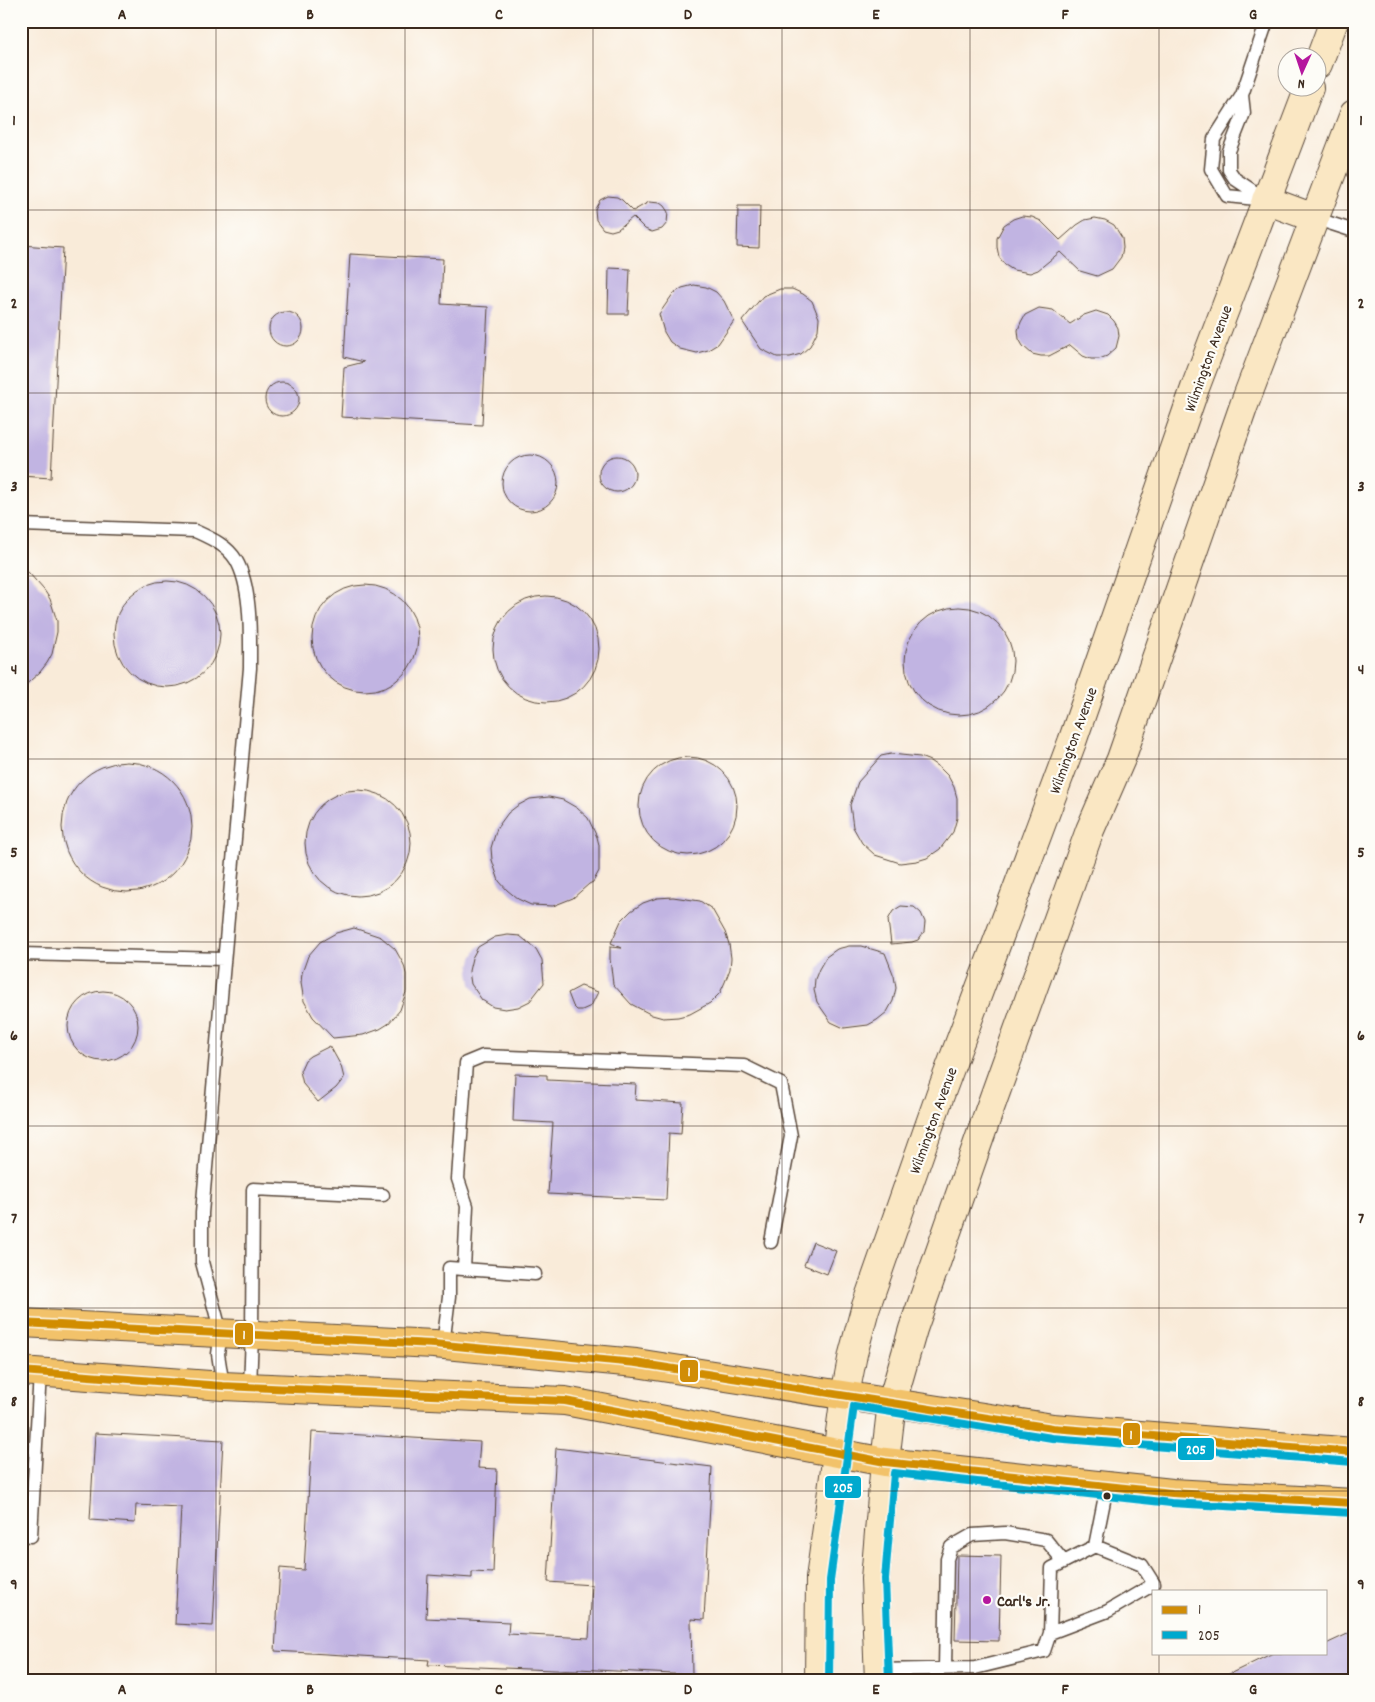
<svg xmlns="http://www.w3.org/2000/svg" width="1375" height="1702" font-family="Dekko,sans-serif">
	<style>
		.building { fill: #c1b4e2 }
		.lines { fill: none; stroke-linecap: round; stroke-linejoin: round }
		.service-casing { stroke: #58473a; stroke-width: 15 }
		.secondary-casing { stroke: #58473a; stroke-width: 30 }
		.primary-casing { stroke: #58473a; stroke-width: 30 }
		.service { stroke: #fff; stroke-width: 12 }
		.secondary { stroke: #fae7c3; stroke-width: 28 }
		.primary { stroke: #f2c26a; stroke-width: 28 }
		.bus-1-casing { stroke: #fdfcf7; stroke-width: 11 }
		.bus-2-casing { stroke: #fdfcf7; stroke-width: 11 }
		.bus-1 { stroke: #d18d06; stroke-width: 8 }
		.bus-2 { stroke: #00a9ce; stroke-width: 8 }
		.grid { fill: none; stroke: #3b2a1e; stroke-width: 1; stroke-opacity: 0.55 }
		.bus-dot { fill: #3b2a1e; stroke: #fdfcf7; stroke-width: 2 }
		.poi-dot { fill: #b5179e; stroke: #fdfcf7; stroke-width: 2 }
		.labels { text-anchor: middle; stroke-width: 4.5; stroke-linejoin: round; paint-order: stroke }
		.street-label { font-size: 16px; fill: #3b2a1e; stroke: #fdfcf7 }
		.poi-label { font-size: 16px; font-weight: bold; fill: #3b2a1e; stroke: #fdfcf7; text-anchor: start }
		.line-badge { stroke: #fdfcf7; stroke-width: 2 }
		.badge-label { font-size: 14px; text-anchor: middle; font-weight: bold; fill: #fff }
		.neatline { fill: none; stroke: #3b2a1e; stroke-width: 2 }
		.grid-label { font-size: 16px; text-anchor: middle; font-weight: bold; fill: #3b2a1e }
	</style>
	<rect width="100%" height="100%" fill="#fdfcf7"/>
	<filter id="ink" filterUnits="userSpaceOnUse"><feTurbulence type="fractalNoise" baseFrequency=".02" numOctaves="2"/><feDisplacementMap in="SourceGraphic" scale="10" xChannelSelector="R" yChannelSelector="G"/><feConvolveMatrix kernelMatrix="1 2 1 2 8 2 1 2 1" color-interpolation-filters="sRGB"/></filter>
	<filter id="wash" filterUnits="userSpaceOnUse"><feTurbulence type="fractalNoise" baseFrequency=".0096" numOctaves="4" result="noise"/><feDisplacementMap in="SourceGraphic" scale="20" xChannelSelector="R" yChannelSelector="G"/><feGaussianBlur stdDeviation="1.12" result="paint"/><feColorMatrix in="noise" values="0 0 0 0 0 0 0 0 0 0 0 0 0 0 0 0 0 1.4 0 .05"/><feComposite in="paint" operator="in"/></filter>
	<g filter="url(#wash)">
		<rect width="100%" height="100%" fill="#f9ebd9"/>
		<g id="blocks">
			<path class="building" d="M 608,196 L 617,197 L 622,200 L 633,211 L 649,202 L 660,203 L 664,206 L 668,212 L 667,223 L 662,229 L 652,232 L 645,229 L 633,217 L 618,229 L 611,231 L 603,229 L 596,220 L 595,209 L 600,200 Z
				M 738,206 L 760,206 L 759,248 L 737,247 Z
				M 1022,216 L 1032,217 L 1041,221 L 1060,240 L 1077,225 L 1085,220 L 1095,218 L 1105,220 L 1114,225 L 1122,238 L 1123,248 L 1121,257 L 1112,269 L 1097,276 L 1080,271 L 1060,252 L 1038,270 L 1030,273 L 1013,270 L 1005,265 L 999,257 L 997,247 L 997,238 L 1004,225 L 1013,219 Z
				M 21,245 L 63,248 L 51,478 L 21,476 Z
				M 350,254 L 443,259 L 441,304 L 488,307 L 482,425 L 341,417 L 344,367 L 364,362 L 344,357 Z
				M 609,268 L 630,269 L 628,314 L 608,314 Z
				M 694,285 L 706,287 L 716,292 L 724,301 L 734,321 L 718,344 L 708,350 L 697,353 L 680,349 L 670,342 L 664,332 L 659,314 L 673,294 L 682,288 Z
				M 780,289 L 792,289 L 803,294 L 812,301 L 819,318 L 818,330 L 810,346 L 801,354 L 790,357 L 777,357 L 761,349 L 742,321 L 763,296 Z
				M 1039,308 L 1053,310 L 1070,324 L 1084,315 L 1096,311 L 1108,315 L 1114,321 L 1118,328 L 1119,336 L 1116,348 L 1107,356 L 1099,359 L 1091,359 L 1083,356 L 1070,345 L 1049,356 L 1041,356 L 1032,354 L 1023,346 L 1019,339 L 1018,330 L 1021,322 L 1025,315 Z
				M269 329a17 17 0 1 1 34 0a17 17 0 1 1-34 0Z
				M265 399a17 17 0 1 1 34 0a17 17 0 1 1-34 0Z
				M502 483a28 28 0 1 1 56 0a28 28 0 1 1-56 0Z
				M599 474a18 18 0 1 1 36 0a18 18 0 1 1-36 0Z
				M 21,564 L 44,590 L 50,599 L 57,621 L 57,632 L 52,654 L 47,663 L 40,672 L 21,689 Z
				M114 634a53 53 0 1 1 106 0a53 53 0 1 1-106 0Z
				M312 638a53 53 0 1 1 106 0a53 53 0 1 1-106 0Z
				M493 649a53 53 0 1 1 106 0a53 53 0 1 1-106 0Z
				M905 661a54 54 0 1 1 108 0a54 54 0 1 1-108 0Z
				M 891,754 L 920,757 L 930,761 L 940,768 L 948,776 L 954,787 L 957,798 L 957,818 L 953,832 L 940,849 L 927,858 L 917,861 L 900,863 L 875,855 L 862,843 L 853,827 L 850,805 L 858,782 L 881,756 Z
				M639 806a49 49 0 1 1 98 0a49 49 0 1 1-98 0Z
				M62 827a65 65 0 1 1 130 0a65 65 0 1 1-130 0Z
				M305 843a53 53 0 1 1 106 0a53 53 0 1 1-106 0Z
				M 549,797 L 563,800 L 577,808 L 588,818 L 597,837 L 599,845 L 599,871 L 593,882 L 589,884 L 573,898 L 553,906 L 531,905 L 518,899 L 507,890 L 499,881 L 492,860 L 491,848 L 497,828 L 508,813 L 517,806 L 530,799 Z
				M 673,897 L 700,901 L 712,909 L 725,932 L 729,944 L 731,958 L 730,969 L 725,982 L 720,993 L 710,1003 L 690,1014 L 678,1017 L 663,1018 L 652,1015 L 631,1004 L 613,984 L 610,959 L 610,947 L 622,948 L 611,943 L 621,921 L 631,911 L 643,903 L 657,898 Z
				M 901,906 L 914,907 L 921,913 L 925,922 L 924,932 L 918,940 L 912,942 L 891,944 L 888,920 L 893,911 Z
				M 354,928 L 381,937 L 395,949 L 404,965 L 406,974 L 406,992 L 400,1010 L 388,1024 L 380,1029 L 363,1035 L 333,1038 L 313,1017 L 304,1001 L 301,983 L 302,973 L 308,956 L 320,942 L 336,933 Z
				M 508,935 L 520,936 L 536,949 L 542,960 L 544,983 L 530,1001 L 518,1007 L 505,1009 L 493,1007 L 482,1000 L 471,984 L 469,971 L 472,958 L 478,947 L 495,937 Z
				M 849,946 L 861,946 L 885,953 L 894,976 L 896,988 L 893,1001 L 887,1012 L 877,1020 L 868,1025 L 844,1028 L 831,1022 L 817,1002 L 814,990 L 815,979 L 819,969 L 826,957 L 837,949 Z
				M 581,986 L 598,992 L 591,1006 L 582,1010 L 577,1010 L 573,1006 L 568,993 Z
				M68 1026a35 35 0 1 1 70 0a35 35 0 1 1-70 0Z
				M 330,1046 L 341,1066 L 344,1078 L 336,1088 L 318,1102 L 303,1084 L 300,1071 L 305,1060 L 310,1056 Z
				M 515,1074 L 547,1075 L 547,1080 L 636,1084 L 635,1100 L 683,1103 L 681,1134 L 669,1133 L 666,1200 L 548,1194 L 553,1123 L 513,1121 Z
				M 813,1242 L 836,1251 L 827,1274 L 804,1265 Z
				M 312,1432 L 480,1442 L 478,1468 L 497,1469 L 493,1573 L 472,1572 L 472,1578 L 428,1575 L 426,1618 L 509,1622 L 508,1634 L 589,1638 L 592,1585 L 548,1582 L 556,1448 L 712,1467 L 704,1620 L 691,1619 L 692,1675 L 578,1669 L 578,1671 L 428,1665 L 429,1660 L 275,1651 L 280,1568 L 304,1570 Z
				M 95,1433 L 223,1440 L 213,1626 L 175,1624 L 181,1507 L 136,1505 L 135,1523 L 90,1520 Z
				M 957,1555 L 1001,1556 L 999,1641 L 955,1640 Z
				M 1354,1631 L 1354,1681 L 1215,1681 L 1273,1653 L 1326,1653 L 1326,1644 Z"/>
		</g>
	</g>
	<g filter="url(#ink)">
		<use href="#blocks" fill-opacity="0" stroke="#58473a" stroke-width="1"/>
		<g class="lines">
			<defs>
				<path id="service" d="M 1242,95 L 1244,113 L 1229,151 L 1229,170 L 1235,179 L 1265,199
					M 1266,200 L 1227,196 L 1211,169 L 1214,139 L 1242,95 L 1267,21
					M 1314,218 L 1354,231
					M 21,525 L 195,531 C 210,538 227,545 236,560 C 252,587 250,637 250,668 L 202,1213 L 202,1262 L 221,1333 L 218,1354 L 223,1386
					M 21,954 L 224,959
					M 464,1269 L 467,1206 L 458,1179 L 466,1063 L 483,1056 L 744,1066 L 781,1084 L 791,1136 L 771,1242
					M 443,1345 L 449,1297 L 449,1268 L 535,1274
					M 250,1387 L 252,1335 L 253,1189 L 383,1195
					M 21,1535 L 31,1536 L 40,1372
					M 1050,1634 L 1052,1568 L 1095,1546
					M 945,1668 L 947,1559 L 951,1547 L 972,1535 L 1005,1533 L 1046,1540 L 1064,1562
					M 878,1670 L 975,1668 L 1044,1651 L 1050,1633 L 1108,1611 L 1154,1584 L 1142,1565 L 1095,1546 L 1107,1486"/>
				<path id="secondary" d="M 1318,64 L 1334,21
					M 1266,200 L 1314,218
					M 819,1681 L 820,1579 L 845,1395 L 853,1354 L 865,1309 L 940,1095 L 1072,742 L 1195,388 L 1309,88
					M 879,1681 L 875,1579 L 885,1462 L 892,1402 L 913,1329 L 989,1111 L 1090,830 L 1121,759 L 1244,405 L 1354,114"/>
				<path id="primary" d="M 21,1323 L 434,1344 L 636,1363 L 1053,1428 L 1354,1452
					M 21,1371 L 223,1386 L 565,1401 L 885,1462 L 1172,1493 L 1354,1503"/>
			</defs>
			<use href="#service" class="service-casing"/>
			<use href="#secondary" class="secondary-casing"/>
			<use href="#primary" class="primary-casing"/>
			<use href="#service" class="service"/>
			<use href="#secondary" class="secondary"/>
			<use href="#primary" class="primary"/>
			<defs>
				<path id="bus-1" d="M 21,1323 L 434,1344 L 636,1363 L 1053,1428 L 1354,1452
					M 21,1371 L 223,1386 L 565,1401 L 885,1462 L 1172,1493 L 1354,1503"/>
				<path id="bus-2" d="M 829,1681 L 830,1580 L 854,1406 L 1052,1438 L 1353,1462
					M 889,1681 L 885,1579 L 894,1473 L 1171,1503 L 1353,1513"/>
			</defs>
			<use href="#bus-1" class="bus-1-casing"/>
			<use href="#bus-2" class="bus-2-casing"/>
			<use href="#bus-1" class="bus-1"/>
			<use href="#bus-2" class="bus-2"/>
		</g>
	</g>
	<path class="grid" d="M 216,21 L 216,1681M 405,21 L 405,1681M 593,21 L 593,1681M 782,21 L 782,1681M 970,21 L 970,1681M 1159,21 L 1159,1591M 21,210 L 1354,210M 21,393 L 1354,393M 21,576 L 1354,576M 21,759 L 1354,759M 21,942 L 1354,942M 21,1126 L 1354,1126M 21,1308 L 1354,1308M 21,1491 L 1354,1491M 1159,1653 L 1159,1681"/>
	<circle class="bus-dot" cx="1107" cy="1496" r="4.5"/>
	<circle class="poi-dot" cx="987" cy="1600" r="5"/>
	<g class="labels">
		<g class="street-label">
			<text transform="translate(1207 358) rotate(-70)" y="6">Wilmington Avenue</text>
			<text transform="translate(1072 740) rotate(-70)" y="6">Wilmington Avenue</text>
			<text transform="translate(932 1120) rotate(-70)" y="6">Wilmington Avenue</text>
		</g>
		<g class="poi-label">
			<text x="997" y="1606">Carl's Jr.</text>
		</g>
	</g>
	<g class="line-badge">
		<rect x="234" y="1322" width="20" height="24" rx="5" fill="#d18d06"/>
		<rect x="679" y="1359" width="20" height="24" rx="5" fill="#d18d06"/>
		<rect x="1122" y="1422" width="19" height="24" rx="5" fill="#d18d06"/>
		<rect x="1177" y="1437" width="38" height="24" rx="5" fill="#00a9ce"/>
		<rect x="824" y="1475" width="38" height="24" rx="5" fill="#00a9ce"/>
	</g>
	<g class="badge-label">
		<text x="244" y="1339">1</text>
		<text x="689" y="1376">1</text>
		<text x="1131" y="1439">1</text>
		<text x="1196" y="1454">205</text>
		<text x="843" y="1492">205</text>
	</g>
	<rect width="1375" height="1702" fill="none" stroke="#fdfcf7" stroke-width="55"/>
	<rect x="1152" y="1590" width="175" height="65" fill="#fdfcf7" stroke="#afa8a0"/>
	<rect x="1162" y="1606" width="25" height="8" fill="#d18d06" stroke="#afa8a0"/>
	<text x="1198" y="1614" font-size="15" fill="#3b2a1e">1</text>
	<rect x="1162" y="1631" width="25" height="8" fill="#00a9ce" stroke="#afa8a0"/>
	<text x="1198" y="1640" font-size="15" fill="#3b2a1e">205</text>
	<g transform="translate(1302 72) rotate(183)"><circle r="24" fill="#fdfcf7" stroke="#afa8a0"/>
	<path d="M0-4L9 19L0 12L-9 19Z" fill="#b5179e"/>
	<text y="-8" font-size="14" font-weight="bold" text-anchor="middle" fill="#3b2a1e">N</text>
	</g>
	<rect x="28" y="28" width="1320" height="1646" class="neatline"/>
	<g class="grid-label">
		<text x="122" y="19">A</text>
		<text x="310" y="19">B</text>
		<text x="499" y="19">C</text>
		<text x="688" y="19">D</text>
		<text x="876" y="19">E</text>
		<text x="1065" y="19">F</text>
		<text x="1253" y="19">G</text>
		<text x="14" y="125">1</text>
		<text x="1361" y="125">1</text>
		<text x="14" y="308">2</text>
		<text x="1361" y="308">2</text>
		<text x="14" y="491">3</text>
		<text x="1361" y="491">3</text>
		<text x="14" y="674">4</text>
		<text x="1361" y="674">4</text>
		<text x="14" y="857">5</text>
		<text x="1361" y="857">5</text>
		<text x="14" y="1040">6</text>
		<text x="1361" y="1040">6</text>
		<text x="14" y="1223">7</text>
		<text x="1361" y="1223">7</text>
		<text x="14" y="1406">8</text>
		<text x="1361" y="1406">8</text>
		<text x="14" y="1589">9</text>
		<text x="1361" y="1589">9</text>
		<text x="122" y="1694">A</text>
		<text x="310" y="1694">B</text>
		<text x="499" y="1694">C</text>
		<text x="688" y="1694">D</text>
		<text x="876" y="1694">E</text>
		<text x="1065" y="1694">F</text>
		<text x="1253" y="1694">G</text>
	</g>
</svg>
